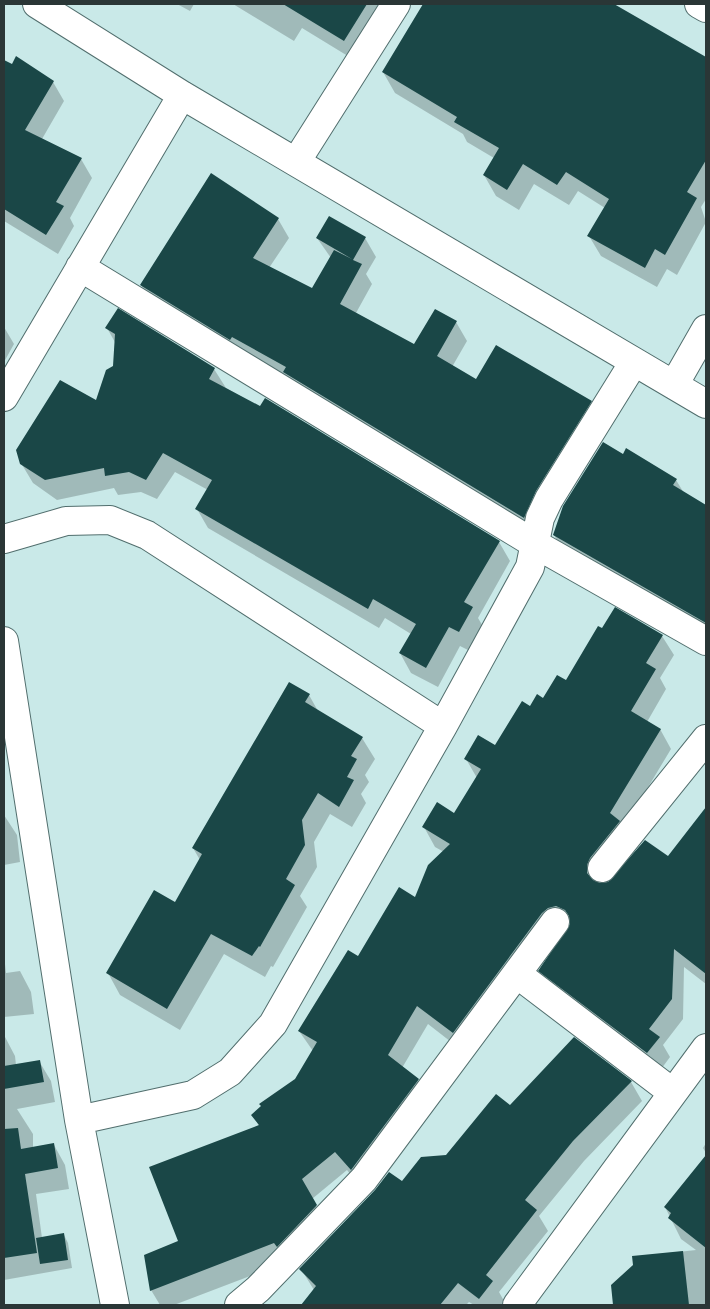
<svg xmlns="http://www.w3.org/2000/svg" width="710" height="1309" font-family="'Playfair Display',serif">
	<style>
		.shadow { fill: #0003 }
		.building { fill: #1a4747 }
		.lines { fill: none; stroke-linecap: round; stroke-linejoin: round }
		.minor-casing { stroke: #516e6d; stroke-width: 30 }
		.minor { stroke: #fff; stroke-width: 28 }
	</style>
	<rect width="100%" height="100%" fill="#c9e9e8"/>
	<path class="shadow" d="M 177,4 L 194,4 L 190,11 Z
		M 233,4 L 391,4 L 356,61 L 302,28 L 294,41 Z
		M 424,4 L 611,4 L 687,47 L 694,59 L 706,66 L 706,199 L 701,207 L 706,222 L 677,275 L 667,269 L 657,287 L 601,256 L 589,236 L 605,208 L 578,191 L 569,205 L 534,184 L 519,210 L 496,196 L 484,175 L 494,158 L 467,142 L 463,134 L 395,93 L 383,72 Z
		M 4,61 L 53,82 L 64,101 L 42,139 L 81,159 L 92,178 L 70,218 L 74,226 L 58,254 L 4,221 Z
		M 211,174 L 278,219 L 289,238 L 269,268 L 313,290 L 331,258 L 317,238 L 329,217 L 365,238 L 376,257 L 366,274 L 372,284 L 356,313 L 415,346 L 436,311 L 456,322 L 467,341 L 452,367 L 476,381 L 591,402 L 602,420 L 535,536 L 152,304 L 141,285 Z
		M 4,327 L 14,344 L 4,362 Z
		M 107,328 L 214,369 L 226,388 L 499,542 L 510,561 L 478,618 L 484,628 L 470,651 L 460,646 L 438,687 L 411,673 L 400,653 L 411,634 L 385,618 L 379,628 L 208,528 L 197,509 L 208,490 L 175,472 L 157,499 L 141,492 L 118,495 L 114,488 L 57,500 L 33,483 L 21,463 L 97,402 L 114,366 L 116,344 Z
		M 624,455 L 676,480 L 684,493 L 706,507 L 706,636 L 565,554 L 554,535 Z
		M 603,630 L 662,636 L 674,655 L 660,678 L 666,689 L 647,722 L 660,729 L 671,749 L 623,829 L 598,885 L 609,884 L 668,858 L 706,809 L 706,984 L 684,967 L 683,1019 L 663,1045 L 670,1057 L 659,1072 L 551,990 L 540,971 L 570,927 L 560,927 L 464,1052 L 428,1024 L 402,1068 L 418,1080 L 429,1099 L 362,1189 L 347,1170 L 312,1199 L 327,1225 L 287,1262 L 174,1305 L 160,1305 L 151,1290 L 179,1242 L 259,1126 L 253,1115 L 296,1080 L 313,1051 L 299,1031 L 359,958 L 416,899 L 444,852 L 435,847 L 424,827 L 454,815 L 477,778 L 466,759 L 496,747 L 530,707 L 566,682 Z
		M 309,695 L 318,711 L 362,738 L 375,759 L 365,775 L 369,782 L 361,794 L 366,803 L 352,827 L 330,814 L 314,842 L 317,867 L 300,896 L 307,907 L 273,967 L 271,966 L 265,977 L 224,954 L 180,1030 L 120,995 L 108,973 L 175,903 L 200,860 L 193,848 Z
		M 4,815 L 17,835 L 20,862 L 4,865 Z
		M 4,955 L 6,973 L 20,971 L 31,992 L 34,1014 L 4,1017 Z
		M 4,1035 L 15,1056 L 16,1065 L 39,1061 L 51,1081 L 55,1102 L 17,1109 L 33,1134 L 33,1148 L 54,1145 L 65,1165 L 69,1189 L 36,1194 L 42,1238 L 64,1235 L 68,1243 L 72,1268 L 4,1280 Z
		M 631,1082 L 642,1101 L 584,1161 L 539,1216 L 548,1231 L 499,1292 L 504,1301 L 501,1305 L 474,1305 L 469,1302 L 466,1305 L 302,1305 L 314,1290 L 301,1269 L 402,1183 L 447,1156 L 510,1106 Z
		M 706,1143 L 706,1153 L 703,1148 Z
		M 706,1157 L 706,1305 L 614,1305 L 612,1286 L 634,1265 L 633,1257 L 696,1250 L 681,1239 L 665,1207 L 680,1192 Z"/>
	<path class="building" d="M 283,4 L 367,4 L 344,41 Z
		M 423,4 L 614,4 L 706,57 L 706,160 L 687,192 L 697,198 L 665,255 L 655,249 L 645,268 L 587,236 L 609,199 L 566,172 L 557,185 L 523,164 L 507,190 L 483,175 L 499,148 L 454,122 L 457,117 L 382,72 Z
		M 16,56 L 54,81 L 25,130 L 82,158 L 56,202 L 64,206 L 46,235 L 4,209 L 4,60 L 12,64 Z
		M 211,173 L 279,218 L 253,258 L 312,288 L 334,250 L 352,259 L 316,238 L 329,216 L 366,237 L 353,260 L 362,264 L 340,304 L 414,344 L 435,309 L 457,321 L 437,356 L 476,379 L 496,345 L 592,401 L 536,491 L 524,518 L 283,372 L 286,367 L 232,337 L 230,340 L 140,285 Z
		M 118,308 L 215,368 L 209,379 L 260,406 L 265,398 L 500,541 L 464,602 L 473,607 L 459,632 L 449,627 L 426,668 L 399,653 L 416,624 L 373,599 L 368,609 L 195,509 L 212,480 L 163,453 L 146,480 L 129,472 L 105,476 L 104,468 L 45,480 L 20,464 L 16,450 L 60,380 L 96,400 L 106,370 L 113,366 L 115,334 L 105,328 Z
		M 603,442 L 623,454 L 626,448 L 677,479 L 673,485 L 706,505 L 706,623 L 553,535 L 563,506 Z
		M 615,607 L 663,635 L 646,663 L 656,669 L 631,711 L 661,729 L 610,813 L 620,821 L 590,858 L 587,865 L 587,873 L 593,880 L 600,883 L 608,882 L 645,840 L 668,856 L 706,807 L 706,974 L 674,949 L 672,999 L 649,1029 L 660,1037 L 647,1053 L 538,971 L 570,924 L 569,916 L 565,910 L 556,906 L 548,908 L 542,913 L 453,1033 L 417,1006 L 388,1055 L 419,1079 L 351,1170 L 335,1152 L 302,1179 L 317,1205 L 277,1247 L 274,1243 L 150,1291 L 144,1255 L 178,1241 L 149,1167 L 259,1125 L 251,1115 L 261,1106 L 259,1104 L 295,1079 L 317,1042 L 298,1031 L 348,950 L 358,956 L 399,887 L 415,897 L 428,865 L 450,844 L 422,827 L 437,802 L 454,813 L 481,769 L 464,759 L 478,735 L 495,745 L 522,701 L 530,706 L 537,694 L 543,698 L 557,675 L 566,680 L 598,626 L 602,628 Z
		M 289,682 L 310,694 L 305,702 L 363,737 L 351,756 L 357,759 L 347,777 L 354,780 L 339,807 L 318,793 L 302,820 L 305,845 L 286,879 L 295,885 L 260,947 L 259,946 L 252,956 L 211,934 L 167,1009 L 106,973 L 154,890 L 175,902 L 202,854 L 192,848 Z
		M 574,1037 L 632,1081 L 573,1141 L 525,1200 L 537,1210 L 486,1275 L 493,1281 L 479,1299 L 458,1283 L 440,1305 L 301,1305 L 316,1286 L 299,1269 L 375,1190 L 389,1172 L 402,1181 L 421,1157 L 446,1155 L 496,1094 L 510,1105 Z
		M 40,1060 L 44,1082 L 4,1089 L 4,1066 Z
		M 18,1128 L 21,1149 L 54,1143 L 58,1168 L 25,1174 L 37,1253 L 4,1258 L 4,1129 Z
		M 706,1155 L 706,1248 L 668,1218 L 671,1213 L 664,1207 Z
		M 64,1233 L 68,1260 L 40,1264 L 36,1238 Z
		M 683,1251 L 689,1305 L 613,1305 L 611,1285 L 633,1265 L 632,1256 Z"/>
	<g class="lines">
		<defs>
			<path id="minor" d="M 37,4 L 182,95 L 706,404
				M 699,4 L 706,8
				M 296,162 L 396,4
				M 80,267 L 535,544 L 706,641
				M 674,385 L 706,329
				M 4,397 L 182,95
				M 4,539 L 66,521 L 110,520 L 147,535 L 443,726
				M 4,641 L 79,1120 L 115,1305
				M 602,868 L 706,739
				M 517,974 L 672,1092
				M 79,1120 L 193,1095 L 230,1072 L 273,1024 L 443,726 L 530,567 L 540,518 L 549,499 L 634,362
				M 239,1305 L 258,1289 L 364,1179 L 555,922
				M 517,1305 L 706,1048"/>
		</defs>
		<use href="#minor" class="minor-casing"/>
		<use href="#minor" class="minor"/>
	</g>
	<rect width="710" height="1309" fill="none" stroke="#2a3636" stroke-width="10"/>
</svg>
